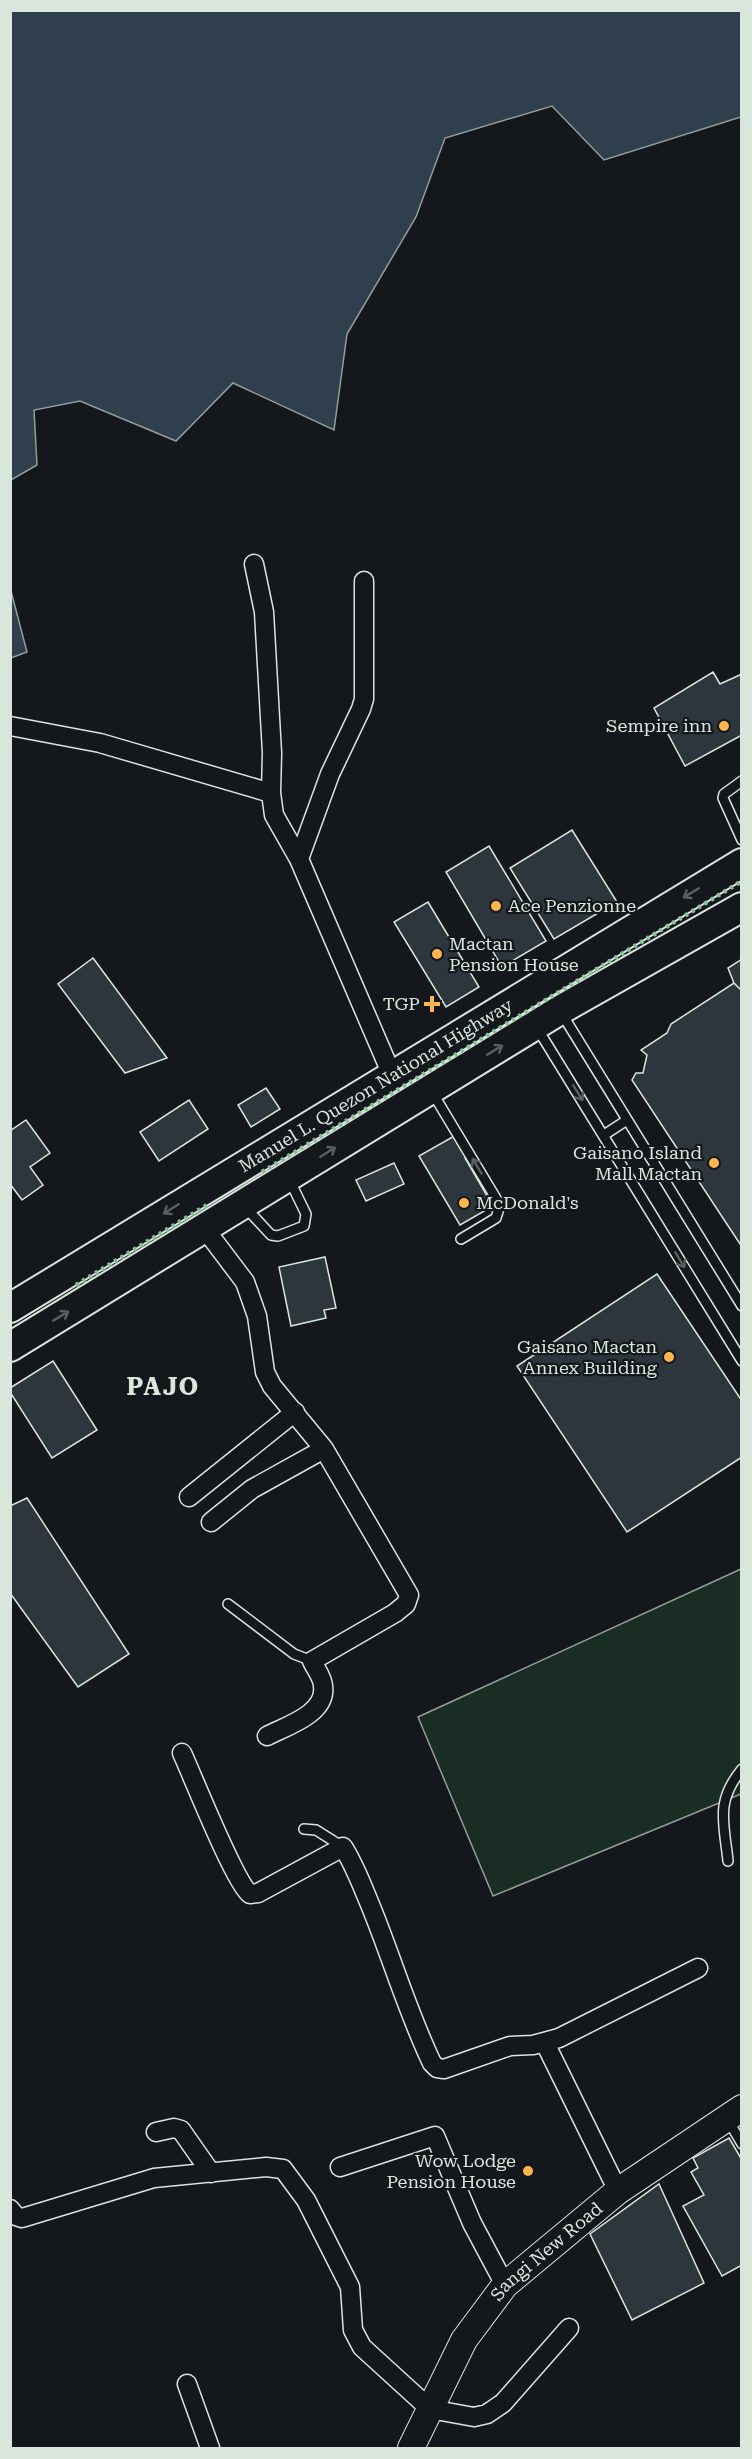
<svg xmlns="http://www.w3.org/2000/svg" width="752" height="2459" font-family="'Roboto Serif',serif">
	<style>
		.green { fill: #1a2d24; stroke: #939e99; stroke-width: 1.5 }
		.water { fill: #2f3f4d; stroke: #939e99; stroke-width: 1.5 }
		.building { fill: #2c363c; stroke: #d8e6dc; stroke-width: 1.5 }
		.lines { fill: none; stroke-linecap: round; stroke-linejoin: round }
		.lane-casing { stroke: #d8e6dc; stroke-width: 12 }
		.street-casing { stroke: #d8e6dc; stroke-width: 21 }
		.secondary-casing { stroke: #d8e6dc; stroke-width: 28 }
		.primary-casing { stroke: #d8e6dc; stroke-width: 32 }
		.lane { stroke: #14181c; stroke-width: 9 }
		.street { stroke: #14181c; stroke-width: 18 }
		.secondary { stroke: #14181c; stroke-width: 26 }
		.primary { stroke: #14181c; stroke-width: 28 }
		.hedge { stroke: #8ac095; stroke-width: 4.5; stroke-dasharray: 3 4.5; stroke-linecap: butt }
		.oneway { stroke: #59605f }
		.poi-dot { fill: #ffb74d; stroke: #14181c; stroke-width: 2 }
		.labels { text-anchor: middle; stroke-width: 4.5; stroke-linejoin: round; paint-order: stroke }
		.poi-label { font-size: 18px; fill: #d8e6dc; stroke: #14181c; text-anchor: end }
		.street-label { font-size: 18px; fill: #d8e6dc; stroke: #14181c }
		.district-label { font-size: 24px; font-weight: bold; letter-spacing: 1.5px; fill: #d8e6dc; stroke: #14181c }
	</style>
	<rect width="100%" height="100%" fill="#14181c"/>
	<path class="green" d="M 741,1569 L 741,1794 L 493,1896 L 418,1717 Z"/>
	<path class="water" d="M 11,10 L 741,11 L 741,117 L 604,160 L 552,106 L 445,138 L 416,217 L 347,334 L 334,430 L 233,383 L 176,441 L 80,401 L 34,410 L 37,465 L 11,480 Z
		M 11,591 L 27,652 L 11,658 L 10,658 Z"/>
	<path class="building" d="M 713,672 L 720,684 L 742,674 L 742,735 L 685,766 L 654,708 Z
		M 572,830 L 617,902 L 554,939 L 510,868 Z
		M 489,846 L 546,941 L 502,967 L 446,872 Z
		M 428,902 L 479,987 L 446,1007 L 394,922 Z
		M 93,958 L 167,1058 L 125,1073 L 58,984 Z
		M 742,959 L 742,991 L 734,983 L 728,968 Z
		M 734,983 L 742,991 L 742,1247 L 632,1080 L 636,1073 L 643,1073 L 647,1055 L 641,1050 L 667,1033 L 671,1024 Z
		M 266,1088 L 280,1109 L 251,1127 L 238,1105 Z
		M 189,1100 L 208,1129 L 159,1161 L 140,1132 Z
		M 26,1120 L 50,1153 L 30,1167 L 43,1185 L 22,1200 L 10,1184 L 10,1131 Z
		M 456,1135 L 468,1156 L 465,1158 L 493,1206 L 460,1225 L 419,1156 Z
		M 394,1163 L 404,1184 L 366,1201 L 356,1180 Z
		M 325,1257 L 336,1308 L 324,1310 L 326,1318 L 291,1326 L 279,1267 Z
		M 657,1274 L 742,1401 L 742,1457 L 627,1532 L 517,1366 Z
		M 53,1361 L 97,1430 L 52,1458 L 10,1392 L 10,1388 Z
		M 27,1498 L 129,1654 L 78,1687 L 10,1593 L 10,1506 Z
		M 729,2138 L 742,2160 L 742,2265 L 722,2276 L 683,2206 L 704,2195 L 691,2172 L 698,2168 L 693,2158 Z
		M 659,2184 L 704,2283 L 632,2320 L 590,2234 Z"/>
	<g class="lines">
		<defs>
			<path id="lane" d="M 742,781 L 724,794 L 723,798 L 742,840
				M 562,1014 L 742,1306
				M 537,1028 L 742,1361
				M 432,1092 L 500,1205 L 496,1218 L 461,1239
				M 604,1135 L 627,1120
				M 245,1207 L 271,1235 L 278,1236 L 304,1226 L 306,1214 L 289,1179
				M 228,1604 L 294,1654 L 312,1661
				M 304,1829 L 316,1830 L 343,1847
				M 728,1861 C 724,1822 715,1802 742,1769
				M 728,2120 L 742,2144"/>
			<path id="street" d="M 254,564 L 264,612 L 272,753 L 271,793 L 274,815 L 299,859 L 392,1075
				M 10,726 L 100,743 L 271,793
				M 299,859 L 330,774 L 361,709 L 364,699 L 364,581
				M 205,1229 L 245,1282 L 257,1316 L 265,1372 L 272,1386 L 324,1449 L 409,1595 L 406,1604 L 395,1613 L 312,1661 C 315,1668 323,1678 323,1686 C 327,1714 286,1726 267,1736
				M 189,1497 L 295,1412
				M 211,1522 L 252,1489 L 324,1449
				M 182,1753 C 193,1777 235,1883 250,1894 L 258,1893 L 343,1847 C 354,1864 361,1883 369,1902 C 391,1955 407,2011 432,2063 L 437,2068 L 444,2069 L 510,2046 L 533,2045 L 559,2038 L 698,1968
				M 545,2043 L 618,2191
				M 156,2132 L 174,2128 L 181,2130 L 211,2173
				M 340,2167 L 435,2136 L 472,2223 L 505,2285
				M 10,2209 L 16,2216 L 22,2218 L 154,2178 L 266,2167 L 283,2169 L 306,2200 L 350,2287 L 353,2330 L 362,2347 L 430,2409 L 474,2417 L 487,2414 L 503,2403 L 569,2328
				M 187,2384 L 210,2448"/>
			<g id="secondary">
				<path id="s1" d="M 411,2448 L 464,2340 L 505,2285 L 618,2191 L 742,2108"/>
			</g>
			<g id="primary">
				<path id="s2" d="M 10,1308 L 742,863"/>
				<path d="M 10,1347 L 560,1010 L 742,907"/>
			</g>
		</defs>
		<use href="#lane" class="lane-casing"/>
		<use href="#street" class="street-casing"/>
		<use href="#secondary" class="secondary-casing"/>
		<use href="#primary" class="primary-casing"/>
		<use href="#lane" class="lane"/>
		<use href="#street" class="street"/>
		<use href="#secondary" class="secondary"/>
		<use href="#primary" class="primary"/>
		<path class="hedge" d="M 262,1172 L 742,881
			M 76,1285 L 207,1205"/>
	</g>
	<defs><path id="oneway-shaft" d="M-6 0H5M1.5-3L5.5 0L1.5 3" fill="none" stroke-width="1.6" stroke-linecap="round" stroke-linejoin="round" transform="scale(1.5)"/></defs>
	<g class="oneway">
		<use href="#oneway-shaft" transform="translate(691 893) rotate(149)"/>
		<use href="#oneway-shaft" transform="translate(495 1050) rotate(-31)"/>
		<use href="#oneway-shaft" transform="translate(578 1093) rotate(58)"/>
		<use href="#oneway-shaft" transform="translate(328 1152) rotate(-32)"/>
		<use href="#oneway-shaft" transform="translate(477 1166) rotate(-121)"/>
		<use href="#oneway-shaft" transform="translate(171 1209) rotate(148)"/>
		<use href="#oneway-shaft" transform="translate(680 1260) rotate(59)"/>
		<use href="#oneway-shaft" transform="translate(61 1316) rotate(-31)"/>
	</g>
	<g class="poi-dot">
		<circle cx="724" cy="726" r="6"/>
		<circle cx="496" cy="906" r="6"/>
		<circle cx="437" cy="954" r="6"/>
		<path d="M429 995h6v6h6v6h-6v6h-6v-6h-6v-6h6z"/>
		<circle cx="714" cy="1163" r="6"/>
		<circle cx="464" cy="1203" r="6"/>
		<circle cx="669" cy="1357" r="6"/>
		<circle cx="528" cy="2171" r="6"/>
	</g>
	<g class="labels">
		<g class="poi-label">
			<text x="712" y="732">Sempire inn</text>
			<text x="508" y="912" text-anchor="start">Ace Penzionne</text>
			<text x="449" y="950" text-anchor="start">Mactan<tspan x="449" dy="21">Pension House</tspan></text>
			<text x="420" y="1010">TGP</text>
			<text x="702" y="1159">Gaisano Island<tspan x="702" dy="21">Mall Mactan</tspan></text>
			<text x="476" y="1209" text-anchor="start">McDonald's</text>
			<text x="657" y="1353">Gaisano Mactan<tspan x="657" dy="21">Annex Building</tspan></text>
			<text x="516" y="2167">Wow Lodge<tspan x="516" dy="21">Pension House</tspan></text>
		</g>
		<g class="street-label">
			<text dy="6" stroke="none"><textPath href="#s2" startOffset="428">Manuel L. Quezon National Highway</textPath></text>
			<text dy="6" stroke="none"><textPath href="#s1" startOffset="242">Sangi New Road</textPath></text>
		</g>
		<g class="district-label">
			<text x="163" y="1395">PAJO</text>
		</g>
	</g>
	<rect width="752" height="2459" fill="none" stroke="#d8e6dc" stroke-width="24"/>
</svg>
